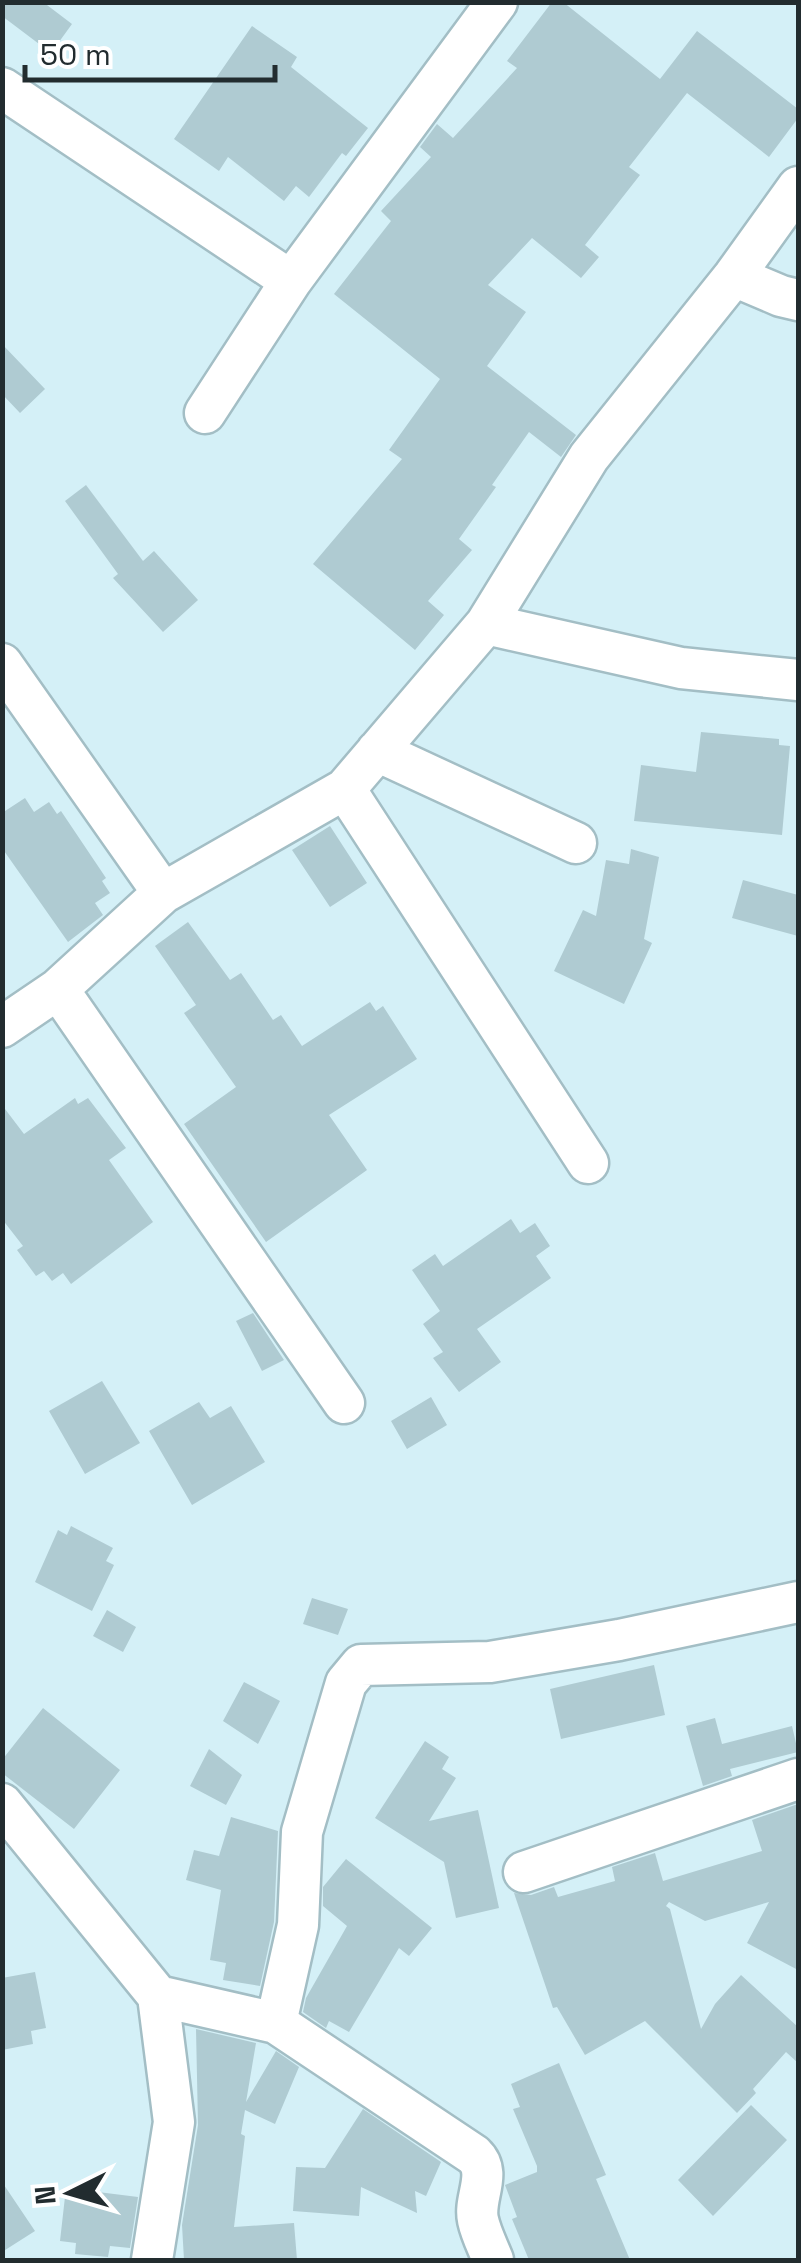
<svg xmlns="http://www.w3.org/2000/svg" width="801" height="2263" font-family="'Space Grotesk',sans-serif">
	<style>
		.building { fill: #afcbd2 }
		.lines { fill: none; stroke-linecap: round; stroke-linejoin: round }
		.minor-casing { stroke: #a3bec5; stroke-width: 45 }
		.minor { stroke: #fff; stroke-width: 40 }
	</style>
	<rect width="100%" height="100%" fill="#d4f0f7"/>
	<path class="building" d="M 2,2 L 43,2 L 72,24 L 51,53 L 2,16 Z
		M 552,2 L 563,2 L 660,79 L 697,31 L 798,109 L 798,118 L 769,157 L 687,93 L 629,167 L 640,175 L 585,245 L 599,257 L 581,278 L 532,238 L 488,285 L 526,312 L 487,366 L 576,435 L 561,457 L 529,432 L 492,485 L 496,487 L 459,539 L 472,550 L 428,601 L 444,615 L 415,650 L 313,564 L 402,459 L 389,450 L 440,379 L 334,294 L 391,221 L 381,211 L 431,157 L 420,147 L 437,124 L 453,138 L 517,68 L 507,61 Z
		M 252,26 L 297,57 L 291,67 L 368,128 L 346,156 L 342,153 L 309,197 L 296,186 L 284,201 L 228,157 L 219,171 L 174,139 Z
		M 2,344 L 45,389 L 20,413 L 2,394 Z
		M 86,485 L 143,561 L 154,551 L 198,600 L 163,632 L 113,578 L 118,574 L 65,501 Z
		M 701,732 L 779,739 L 779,745 L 790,746 L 782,835 L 634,821 L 641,765 L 696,772 Z
		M 25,798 L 34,812 L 49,802 L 57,814 L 61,811 L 106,878 L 102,881 L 110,893 L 95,903 L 103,915 L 68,942 L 2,848 L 2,813 Z
		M 330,826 L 367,883 L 330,907 L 292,850 Z
		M 631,849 L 659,857 L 644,939 L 652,943 L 624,1004 L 554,971 L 583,910 L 596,916 L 606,860 L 629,864 Z
		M 743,880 L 798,895 L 798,936 L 732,918 Z
		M 188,922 L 230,980 L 241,973 L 273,1020 L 281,1015 L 302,1046 L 370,1002 L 376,1011 L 383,1006 L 417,1059 L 329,1115 L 367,1170 L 266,1242 L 184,1124 L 236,1087 L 184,1013 L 196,1005 L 155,946 Z
		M 75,1098 L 78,1104 L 88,1098 L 126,1148 L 109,1160 L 153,1222 L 71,1284 L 63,1273 L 52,1281 L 44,1271 L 36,1276 L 17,1250 L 23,1246 L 2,1219 L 2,1105 L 24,1134 Z
		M 511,1219 L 520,1233 L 535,1223 L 550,1246 L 536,1256 L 551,1278 L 477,1329 L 501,1362 L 459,1392 L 433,1358 L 443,1352 L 423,1324 L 440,1311 L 412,1270 L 435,1254 L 443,1266 Z
		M 253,1313 L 284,1360 L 262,1371 L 236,1321 Z
		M 102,1381 L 140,1443 L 85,1474 L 49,1411 Z
		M 431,1397 L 447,1425 L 407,1449 L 391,1421 Z
		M 199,1402 L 210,1418 L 231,1406 L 265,1462 L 192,1505 L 149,1431 Z
		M 71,1526 L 113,1548 L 106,1561 L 114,1565 L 92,1611 L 35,1582 L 58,1530 L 67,1535 Z
		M 312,1598 L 348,1609 L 338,1635 L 303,1624 Z
		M 107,1610 L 136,1627 L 123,1652 L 93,1636 Z
		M 654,1665 L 665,1715 L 561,1739 L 550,1689 Z
		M 244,1682 L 280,1701 L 258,1744 L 223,1721 Z
		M 43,1708 L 120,1770 L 74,1829 L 2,1773 L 2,1760 Z
		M 715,1718 L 722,1744 L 792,1726 L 798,1752 L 730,1769 L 732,1776 L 703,1786 L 686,1726 Z
		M 425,1741 L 449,1757 L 442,1769 L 456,1778 L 429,1821 L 478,1810 L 499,1908 L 456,1918 L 444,1862 L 375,1818 Z
		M 209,1749 L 242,1775 L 226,1805 L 190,1786 Z
		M 798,1804 L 798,1970 L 747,1943 L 769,1902 L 705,1921 L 669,1902 L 666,1906 L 670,1909 L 701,2029 L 715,2004 L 741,1975 L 798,2027 L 798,2063 L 786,2052 L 753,2089 L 756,2093 L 737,2113 L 645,2021 L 585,2055 L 557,2007 L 553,2008 L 514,1893 L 531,1895 L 554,1887 L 558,1897 L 615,1881 L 612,1867 L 655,1853 L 663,1881 L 762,1851 L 752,1820 Z
		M 231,1817 L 278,1831 L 274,1922 L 260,1986 L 223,1980 L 226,1963 L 210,1960 L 221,1890 L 186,1880 L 194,1850 L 219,1856 Z
		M 346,1859 L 432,1928 L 409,1956 L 399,1948 L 349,2032 L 329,2021 L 326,2028 L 303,2012 L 306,1998 L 347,1926 L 323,1906 L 323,1887 Z
		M 35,1972 L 46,2028 L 31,2031 L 33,2044 L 2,2050 L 2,1978 Z
		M 196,2029 L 256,2043 L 246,2102 L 276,2051 L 299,2067 L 275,2124 L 245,2110 L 241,2134 L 245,2136 L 234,2227 L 294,2223 L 297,2260 L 184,2260 L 182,2225 L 198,2125 Z
		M 559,2063 L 606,2175 L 596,2179 L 630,2260 L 529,2260 L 512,2219 L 517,2217 L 505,2185 L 537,2172 L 537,2166 L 513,2109 L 520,2107 L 511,2084 Z
		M 751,2105 L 787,2140 L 713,2216 L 678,2180 Z
		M 363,2109 L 441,2162 L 426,2196 L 415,2191 L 417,2213 L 361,2187 L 359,2216 L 293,2211 L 296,2167 L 325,2168 Z
		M 2,2182 L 35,2231 L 2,2252 Z
		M 66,2188 L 138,2197 L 130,2248 L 110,2246 L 108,2257 L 75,2254 L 76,2243 L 60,2241 Z"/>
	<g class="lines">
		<defs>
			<path id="minor" d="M 2,88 L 291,281
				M 734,276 L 781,296 L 798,300
				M 205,413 L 291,281 L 497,2
				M 486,624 L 681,668 L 798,680
				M 2,664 L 163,893
				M 377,751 L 576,843
				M 345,789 L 588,1163
				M 58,989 L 344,1403
				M 2,1027 L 58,989 L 163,893 L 345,789 L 486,624 L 589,457 L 734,276 L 798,187
				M 2,1804 L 158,1996 L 174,2122 L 152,2260
				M 524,1872 L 798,1779
				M 158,1996 L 276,2023 L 474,2155 C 493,2173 473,2198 478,2220 C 481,2234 488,2247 493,2260
				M 276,2023 L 298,1925 L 302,1832 L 346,1683 L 361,1665 L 490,1662 L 619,1640 L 798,1602"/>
		</defs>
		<use href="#minor" class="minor-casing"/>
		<use href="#minor" class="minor"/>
	</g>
	<rect width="801" height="2263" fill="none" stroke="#222c2f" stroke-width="10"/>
	<g transform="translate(70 2193) rotate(265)" stroke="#ffffff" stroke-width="8" paint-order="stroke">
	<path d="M0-8L18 38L0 25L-18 38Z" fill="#222c2f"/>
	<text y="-15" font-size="28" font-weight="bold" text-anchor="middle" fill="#222c2f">N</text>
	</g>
	<path d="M25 65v15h250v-15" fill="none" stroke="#222c2f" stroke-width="5"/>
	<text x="40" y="65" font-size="30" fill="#222c2f" stroke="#ffffff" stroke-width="8" paint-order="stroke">50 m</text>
</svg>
